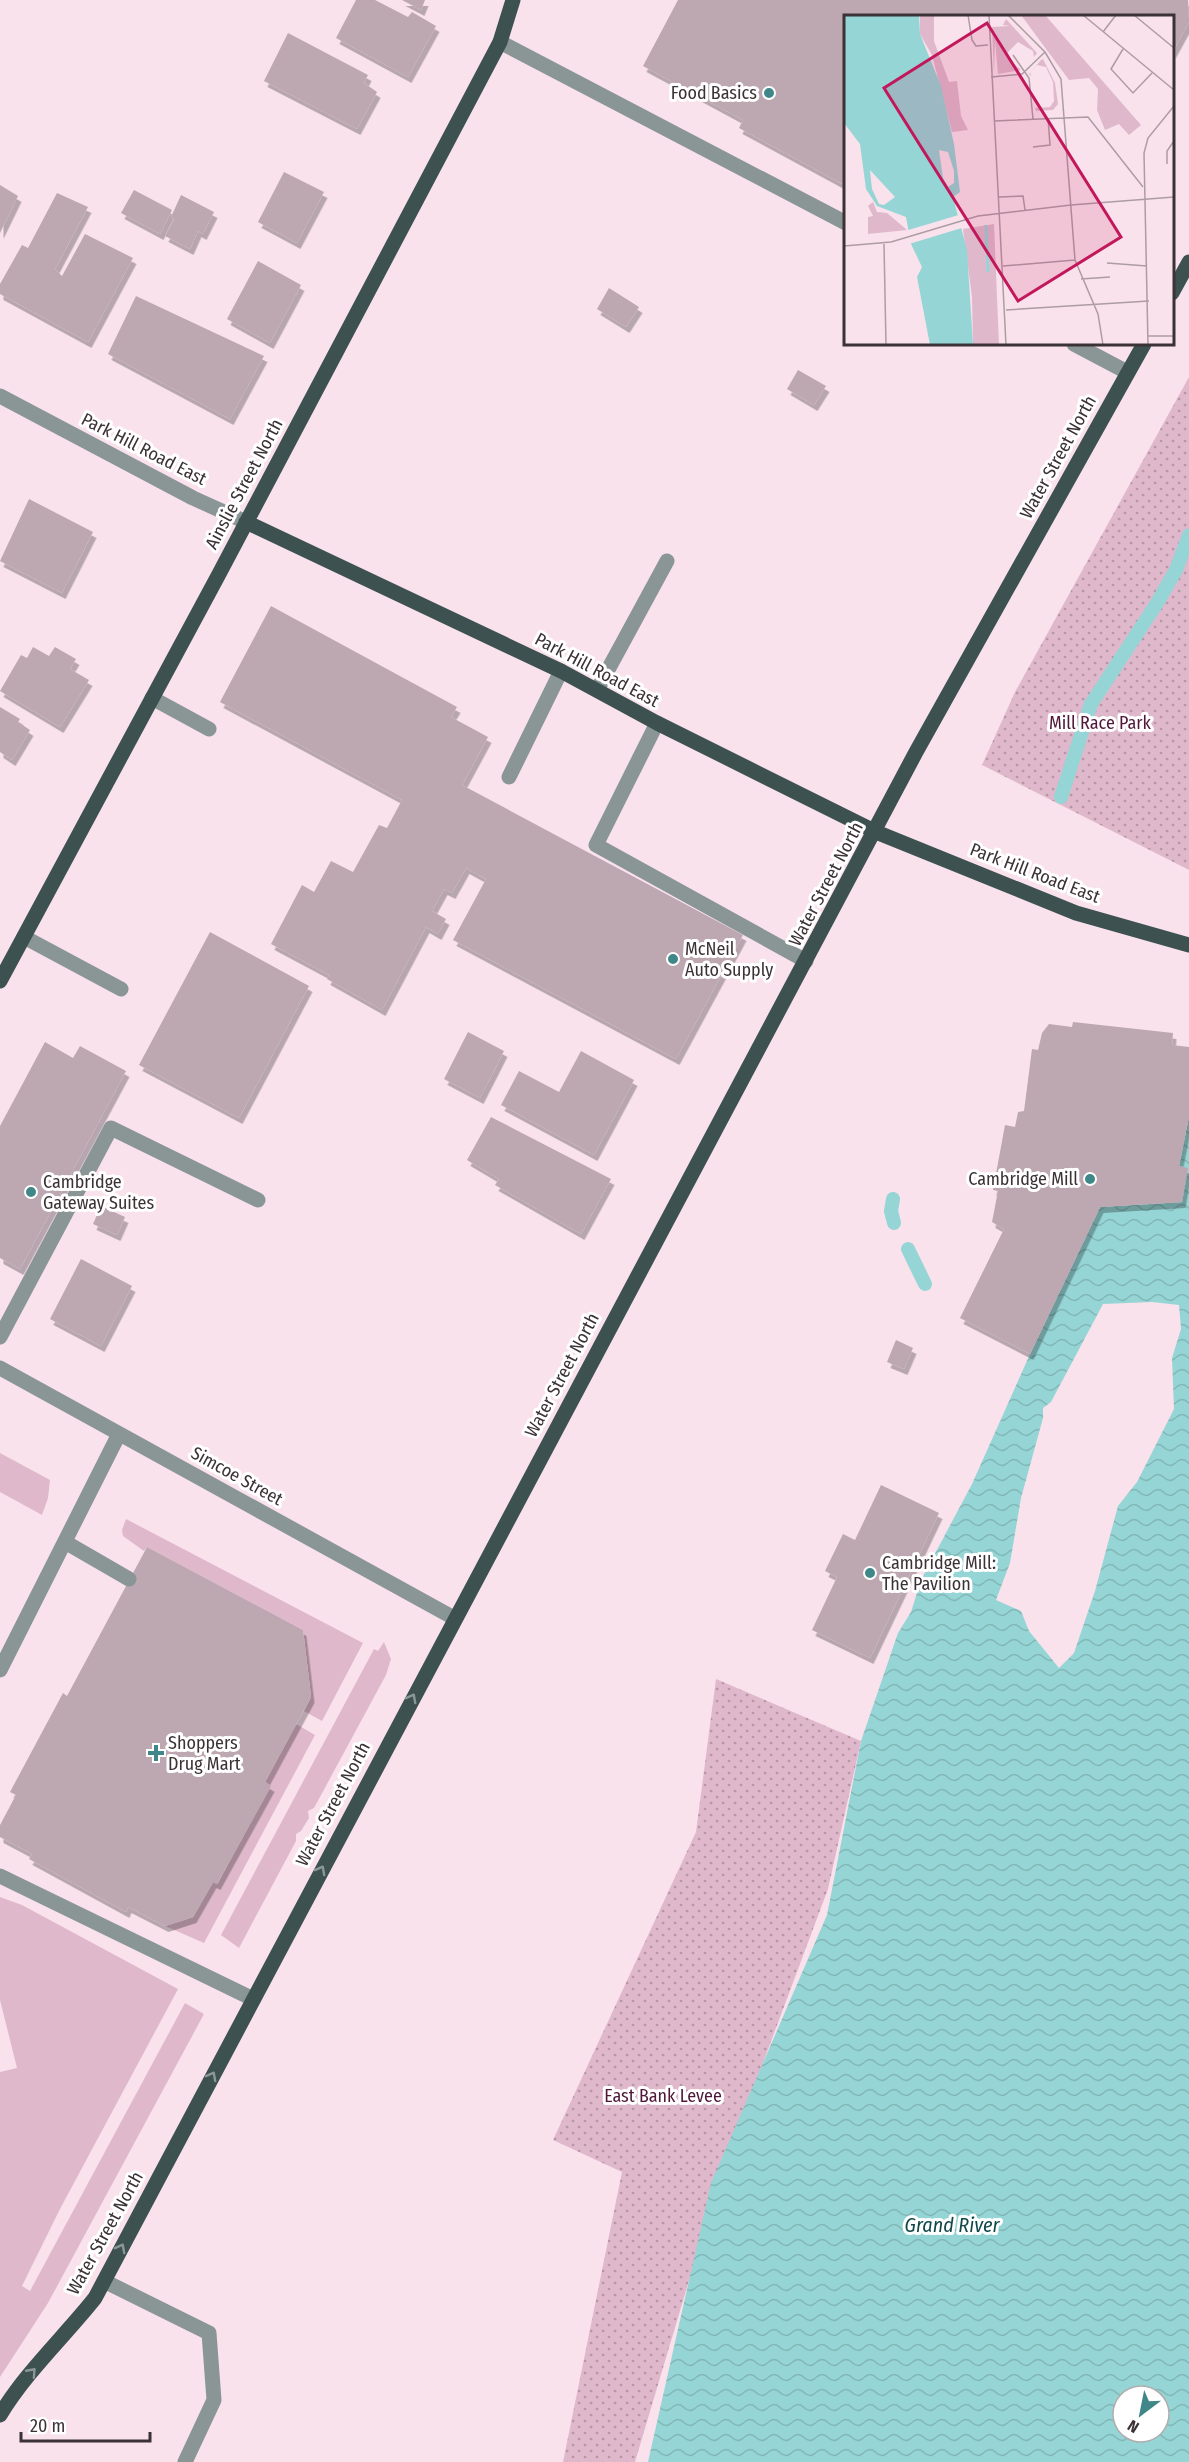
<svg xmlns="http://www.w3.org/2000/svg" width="1189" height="2462" font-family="'Fira Sans Condensed',sans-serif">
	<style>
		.grass { fill: #e0b8cb }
		.park { fill: url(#park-dots) }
		.water { fill: url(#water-waves); fill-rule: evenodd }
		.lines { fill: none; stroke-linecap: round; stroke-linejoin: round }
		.stream { stroke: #96d5d5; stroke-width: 14 }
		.building { fill: #bda7b1; filter: url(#shadow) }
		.minor { stroke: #8a9595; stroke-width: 15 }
		.major { stroke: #3d5151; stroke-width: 15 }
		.oneway { stroke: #8b9797 }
		.poi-dot { fill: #3f8788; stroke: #fff; stroke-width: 2 }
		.labels { text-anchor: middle; stroke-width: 6; stroke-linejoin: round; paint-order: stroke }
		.poi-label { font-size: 18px; fill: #3b3236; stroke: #fff; text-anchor: start }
		.street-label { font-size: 18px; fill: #3b3236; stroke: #fff }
		.park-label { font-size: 18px; fill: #501738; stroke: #fff }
		.water-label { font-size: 20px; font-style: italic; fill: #104849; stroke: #fff }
		.inset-river { fill: none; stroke: #96d5d5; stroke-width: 3 }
		.inset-road { fill: none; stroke: #ad9ca3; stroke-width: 1.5 }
		.view { fill: #c2185b; fill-opacity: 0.15; stroke: #c2185b; stroke-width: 3 }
		.inset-edge { fill: none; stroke: #3b3236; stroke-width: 3 }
	</style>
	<defs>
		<pattern id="park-dots" width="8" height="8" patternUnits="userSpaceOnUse" patternTransform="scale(1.5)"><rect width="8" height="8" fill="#e0b8cb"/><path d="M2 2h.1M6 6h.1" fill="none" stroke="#b796a6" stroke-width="1.8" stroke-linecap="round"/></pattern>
		<pattern id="water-waves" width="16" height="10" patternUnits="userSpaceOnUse" patternTransform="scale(1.5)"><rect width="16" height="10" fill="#96d5d5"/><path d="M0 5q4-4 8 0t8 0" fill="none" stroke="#82b7b7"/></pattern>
		<filter id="shadow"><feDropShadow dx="3.5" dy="6" stdDeviation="0" flood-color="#0004"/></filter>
	</defs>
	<rect width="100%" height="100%" fill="#f9e2ec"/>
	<path class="grass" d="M 0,1453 L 50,1480 L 48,1498 L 42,1515 L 0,1492 Z
		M 126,1519 L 363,1643 L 322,1721 L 304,1711 L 311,1697 L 303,1630 L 147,1547 L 144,1551 L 123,1536 L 122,1530 Z
		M 384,1642 L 391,1659 L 386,1675 L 314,1808 L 308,1811 L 309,1818 L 301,1831 L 296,1834 L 296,1841 L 239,1948 L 221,1935 L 374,1649 L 378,1651 Z
		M 296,1724 L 315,1735 L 204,1943 L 165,1926 L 193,1917 L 213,1882 L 218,1883 L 270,1786 L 265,1782 Z
		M 0,1897 L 22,1905 L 178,1989 L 60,2209 L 22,2286 L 30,2291 L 185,2003 L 204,2014 L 48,2303 L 0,2377 L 0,2072 L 17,2068 L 0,2000 Z"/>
	<path class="park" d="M 1189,377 L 1189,870 L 982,765 L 1015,692 Z
		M 716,1679 L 861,1741 L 828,1889 L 718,2183 L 635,2462 L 563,2462 L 622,2172 L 553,2140 L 696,1832 Z"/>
	<path class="water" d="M 1189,1116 L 1189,2462 L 648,2462 L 711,2183 L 827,1915 L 861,1741 L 898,1633 L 911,1612 L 921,1580 L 972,1484 L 1030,1354 L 1100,1207 L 1182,1202 L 1179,1166 ZM 1152,1302 L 1179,1305 L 1181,1329 L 1172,1358 L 1174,1409 L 1137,1482 L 1118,1506 L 1095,1591 L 1074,1653 L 1059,1668 L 1029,1631 L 1021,1611 L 996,1600 L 1010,1563 L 1021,1498 L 1043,1418 L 1043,1408 L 1051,1402 L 1103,1304 ZM 1123,2396 L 1159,2396 L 1159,2432 L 1123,2432 Z"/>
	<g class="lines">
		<path class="stream" d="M 1061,797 L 1091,704 L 1157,603 L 1176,570 L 1189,535
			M 893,1199 L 891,1211 L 894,1223
			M 908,1249 L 925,1284"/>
	</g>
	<path class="building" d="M 356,0 L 375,0 L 408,17 L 412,12 L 436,26 L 408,77 L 336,38 Z
		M 402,0 L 425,0 L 421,10 Z
		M 678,0 L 1188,0 L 1189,22 L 1172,53 L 1172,16 L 846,16 L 846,186 L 739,128 L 743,120 L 643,66 Z
		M 288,33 L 368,75 L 364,83 L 377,92 L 357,129 L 264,81 Z
		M 284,172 L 324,192 L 297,243 L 258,222 Z
		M 0,185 L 18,196 L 0,233 Z
		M 134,190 L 172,210 L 160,234 L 121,213 Z
		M 57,193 L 88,207 L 55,269 L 62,276 L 85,234 L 133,258 L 88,342 L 0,294 L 0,284 L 22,245 L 28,248 Z
		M 181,195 L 214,212 L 203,234 L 198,231 L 190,249 L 165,236 L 174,219 L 171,217 Z
		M 258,261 L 301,285 L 270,343 L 227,319 Z
		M 609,288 L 639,307 L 626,327 L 597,309 Z
		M 136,296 L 264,356 L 230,419 L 108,354 Z
		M 798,370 L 826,386 L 814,405 L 787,389 Z
		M 29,499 L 93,532 L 62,593 L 0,561 Z
		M 271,606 L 457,707 L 451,717 L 488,737 L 462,785 L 743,935 L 676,1059 L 453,940 L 486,879 L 466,868 L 452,893 L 444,889 L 432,911 L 446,919 L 438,934 L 426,927 L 382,1010 L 327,979 L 329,975 L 271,944 L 302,885 L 314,892 L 331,861 L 353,872 L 379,825 L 387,828 L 402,800 L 220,702 Z
		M 33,647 L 49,656 L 55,647 L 76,659 L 70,669 L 89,680 L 60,727 L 0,691 L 21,655 L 27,658 Z
		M 0,707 L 20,719 L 18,722 L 30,730 L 12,760 L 0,752 Z
		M 210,932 L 309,986 L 239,1118 L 139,1065 Z
		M 1073,1022 L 1173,1033 L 1172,1045 L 1189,1047 L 1189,1116 L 1179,1166 L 1188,1168 L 1182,1202 L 1100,1207 L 1030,1354 L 960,1318 L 1004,1229 L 992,1222 L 998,1191 L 993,1190 L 1005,1125 L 1015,1127 L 1018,1112 L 1024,1111 L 1032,1049 L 1038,1050 L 1042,1033 L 1049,1024 L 1072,1027 Z
		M 468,1032 L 504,1051 L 480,1098 L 444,1079 Z
		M 45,1042 L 73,1058 L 80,1046 L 126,1071 L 20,1269 L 0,1258 L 0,1126 Z
		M 581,1051 L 634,1080 L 594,1155 L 501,1105 L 519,1071 L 559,1092 Z
		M 491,1117 L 611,1179 L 581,1234 L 495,1185 L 499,1179 L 467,1160 Z
		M 101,1206 L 125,1217 L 117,1235 L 93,1224 Z
		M 81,1259 L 132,1286 L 101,1346 L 50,1319 Z
		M 896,1340 L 913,1348 L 904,1369 L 887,1362 Z
		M 881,1485 L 939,1513 L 870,1658 L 812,1630 L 837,1577 L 825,1571 L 843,1534 L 855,1540 Z
		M 147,1547 L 303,1630 L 311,1697 L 265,1782 L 271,1786 L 217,1884 L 213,1882 L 193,1917 L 165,1926 L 128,1907 L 126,1912 L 29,1859 L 32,1854 L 0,1837 L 0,1825 L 16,1795 L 10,1792 L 63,1693 L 67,1696 Z"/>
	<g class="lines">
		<path class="minor" d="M 500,42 L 846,223
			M 1074,344 L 1127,372
			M 0,396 L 193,498 L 246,522
			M 597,690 L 667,561
			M 152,698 L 209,729
			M 657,723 L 596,845 L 806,961
			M 509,777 L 561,671
			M 24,937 L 121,989
			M 0,1337 L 111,1128 L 258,1200
			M 0,1368 L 454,1618
			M 65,1542 L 129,1579
			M 0,1670 L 119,1434
			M 0,1876 L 253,1999
			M 104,2281 L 209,2333 L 214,2400 L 185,2462"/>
		<path class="major" d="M 1172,293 L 1189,262
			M 246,522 L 561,671 L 657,723 L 876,832 L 1076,913 L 1189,945
			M 0,981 L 219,574 L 500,42 L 513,0
			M 0,2415 C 26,2372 64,2337 95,2298 L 916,752 L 1144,344"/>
	</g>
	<defs><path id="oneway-chevron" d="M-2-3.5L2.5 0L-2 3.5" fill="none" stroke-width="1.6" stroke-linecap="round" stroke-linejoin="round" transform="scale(1.5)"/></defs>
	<g class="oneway">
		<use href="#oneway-chevron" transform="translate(412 1698) rotate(-62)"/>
		<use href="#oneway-chevron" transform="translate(321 1870) rotate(-62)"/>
		<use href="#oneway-chevron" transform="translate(212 2076) rotate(-62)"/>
		<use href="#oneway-chevron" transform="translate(121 2248) rotate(-62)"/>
		<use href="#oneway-chevron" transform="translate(32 2372) rotate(-48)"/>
	</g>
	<g class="poi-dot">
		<circle cx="769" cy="93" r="6"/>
		<circle cx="673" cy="959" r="6"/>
		<circle cx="1090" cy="1179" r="6"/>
		<circle cx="31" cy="1192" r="6"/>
		<circle cx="870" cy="1573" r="6"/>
		<path d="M153 1744h6v6h6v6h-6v6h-6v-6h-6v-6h6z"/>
	</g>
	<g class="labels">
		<g class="poi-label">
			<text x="757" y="99" text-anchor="end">Food Basics</text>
			<text x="685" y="955">McNeil<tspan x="685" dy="21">Auto Supply</tspan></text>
			<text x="1078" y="1185" text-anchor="end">Cambridge Mill</text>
			<text x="43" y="1188">Cambridge<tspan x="43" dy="21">Gateway Suites</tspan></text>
			<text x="882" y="1569">Cambridge Mill:<tspan x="882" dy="21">The Pavilion</tspan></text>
			<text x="168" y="1749">Shoppers<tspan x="168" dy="21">Drug Mart</tspan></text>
		</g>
		<g class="street-label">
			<text transform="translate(144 449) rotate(27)" y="6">Park Hill Road East</text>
			<text transform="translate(1058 457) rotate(-61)" y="6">Water Street North</text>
			<text transform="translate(244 484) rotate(-62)" y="6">Ainslie Street North</text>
			<text transform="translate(597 670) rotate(28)" y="6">Park Hill Road East</text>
			<text transform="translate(1035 873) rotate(21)" y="6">Park Hill Road East</text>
			<text transform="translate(826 884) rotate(-62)" y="6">Water Street North</text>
			<text transform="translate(562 1375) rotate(-62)" y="6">Water Street North</text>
			<text transform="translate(237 1476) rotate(29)" y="6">Simcoe Street</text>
			<text transform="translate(333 1804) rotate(-62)" y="6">Water Street North</text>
			<text transform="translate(105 2233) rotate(-61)" y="6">Water Street North</text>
		</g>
		<g class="park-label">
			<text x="1100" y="729">Mill Race Park</text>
			<text x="663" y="2102">East Bank Levee</text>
		</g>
		<g class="water-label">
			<text x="952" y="2232">Grand River</text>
		</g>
	</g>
	<g transform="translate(844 15)">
		<rect width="330" height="330" fill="#f9e2ec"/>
		<path d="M 162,4 L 193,38 L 190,42 L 189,36 L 174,27 L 163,38 L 164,43 L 177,55 L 154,59 L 151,25 L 150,58 L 148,12 L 166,11 L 159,10 ZM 199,44 L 211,68 L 214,89 L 209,95 L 192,96 L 191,93 L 206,92 L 210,86 L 209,67 L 202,52 L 193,50 L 186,58 L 188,61 L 185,59 L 197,45 Z" fill="#e0b8cb"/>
		<path d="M 177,0 L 201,0 L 297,110 L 285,120 L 275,109 L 261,115 L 253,95 L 254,74 L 245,63 L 225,65 Z" fill="#e0b8cb"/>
		<path d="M 76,0 L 90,0 L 90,26 L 105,67 L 113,66 L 117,101 L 124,115 L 108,117 L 88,40 L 76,19 ZM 29,187 L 33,197 L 43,198 L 63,215 L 24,219 L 24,202 L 29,201 L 24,191 ZM 150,209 L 155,330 L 129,330 L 128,282 L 119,214 Z" fill="#e0b8cb"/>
		<path d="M 0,0 L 75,0 L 76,19 L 97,71 L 110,129 L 116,177 L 109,182 L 123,235 L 129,330 L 86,330 L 73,262 L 78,252 L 67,229 L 62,202 L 33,191 L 22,174 L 16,129 L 0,108 ZM 95,135 L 104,137 L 110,156 L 110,168 L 104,172 L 99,163 ZM 26,155 L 51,182 L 40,190 L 35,189 L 28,174 Z" fill="#96d5d5" fill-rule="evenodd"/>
		<path d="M 118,199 L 121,212 L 65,229 L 61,216 Z" fill="#f9e2ec"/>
		<path class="inset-river" d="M 142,210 L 144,257"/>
		<path class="inset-road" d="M 124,0 L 128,25 L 132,31 L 144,30M 145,0 L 162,330M 164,0 L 201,37 L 217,64 L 231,245 L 254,299 L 259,330M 239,0 L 330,75M 290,0 L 330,33M 259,17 L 272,0M 279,34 L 267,54 L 289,78 L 308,58M 169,40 L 185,63 L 189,104M 147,62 L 178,59 L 201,37M 150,106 L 244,102 L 299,172M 189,132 L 206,130 L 204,103M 323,149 L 323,136 L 330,126M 155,182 L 179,181 L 181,195M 227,190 L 330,182M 40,229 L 42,330M 0,231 L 47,227 L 134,201 L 227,190M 263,248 L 303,251M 159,251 L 231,245M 237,264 L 266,262M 162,295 L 305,286M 304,321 L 330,321M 304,330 L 300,138 L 304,123 L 330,91"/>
		<path class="view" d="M 143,8 L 277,222 L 174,286 L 40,73 Z"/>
		<rect width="330" height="330" class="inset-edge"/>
	</g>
	<g transform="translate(1141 2414) rotate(212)"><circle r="28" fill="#ffffff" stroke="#b1adaf" stroke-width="1.5"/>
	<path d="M0-4.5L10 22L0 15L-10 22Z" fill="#3f8788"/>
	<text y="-9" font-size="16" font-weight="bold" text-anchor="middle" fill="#3b3236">N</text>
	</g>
	<path d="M21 2432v9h129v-9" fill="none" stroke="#3b3236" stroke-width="3"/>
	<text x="30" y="2432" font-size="18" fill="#3b3236" stroke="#ffffff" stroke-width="4.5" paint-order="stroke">20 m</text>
</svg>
